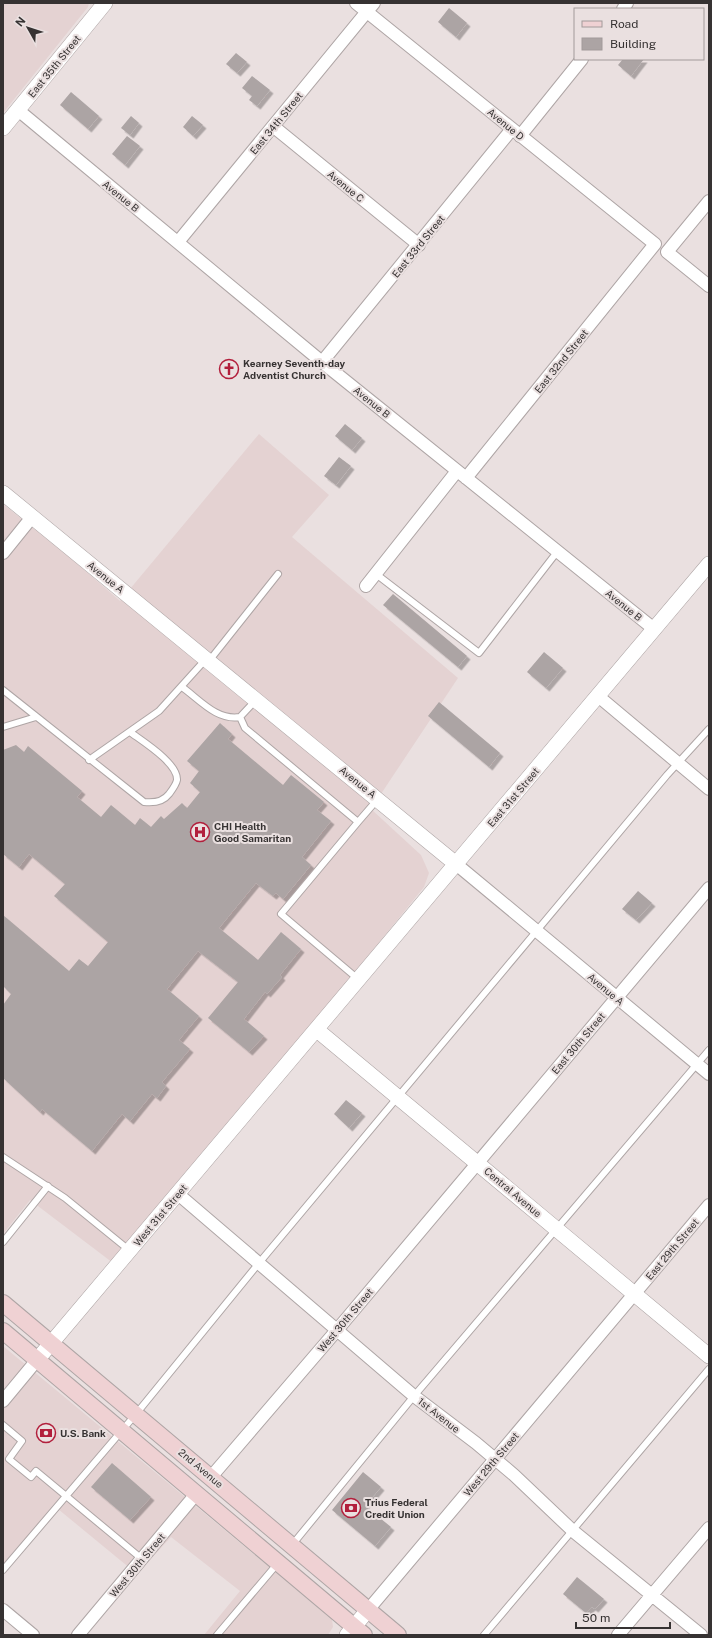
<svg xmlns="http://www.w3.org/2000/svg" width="712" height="1638" font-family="'Public Sans',sans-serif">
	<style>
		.built { fill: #e4d2d2 }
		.building { fill: #aca4a4; filter: url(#shadow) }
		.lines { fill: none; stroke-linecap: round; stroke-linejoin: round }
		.service-casing { stroke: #aea5a5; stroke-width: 8 }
		.minor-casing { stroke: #aea5a5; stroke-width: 14 }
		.tertiary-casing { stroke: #aea5a5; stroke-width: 16 }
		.secondary-casing { stroke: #aea5a5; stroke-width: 18 }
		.service { stroke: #fff; stroke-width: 6 }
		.minor { stroke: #fff; stroke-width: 12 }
		.tertiary { stroke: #fff; stroke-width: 15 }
		.secondary { stroke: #efd1d3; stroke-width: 16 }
		.labels { text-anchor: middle; stroke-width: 4; stroke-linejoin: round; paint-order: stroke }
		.street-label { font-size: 10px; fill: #363232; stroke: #eae0e0 }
		.poi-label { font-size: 10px; font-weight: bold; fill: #363232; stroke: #eae0e0; text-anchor: start }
	</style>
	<defs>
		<filter id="shadow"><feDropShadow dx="3.5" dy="3.5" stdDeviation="0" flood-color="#0004"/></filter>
	</defs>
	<rect width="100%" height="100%" fill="#eae0e0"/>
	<path class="built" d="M 3,3 L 89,3 L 88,7 L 3,113 Z
		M 259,434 L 329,495 L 292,537 L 458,678 L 371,809 L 421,855 L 429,873 L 424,887 L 117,1266 L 30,1200 L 3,1234 L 3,504 L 74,561 L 120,601 Z
		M 3,1346 L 332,1619 L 333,1627 L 328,1635 L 204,1635 L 240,1591 L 171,1537 L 137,1574 L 58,1509 L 3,1572 Z"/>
	<path class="building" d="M 449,8 L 467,23 L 456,37 L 438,22 Z
		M 236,53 L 247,62 L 237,73 L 226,64 Z
		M 623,59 L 644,59 L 631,76 L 618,65 Z
		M 252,76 L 270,90 L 257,106 L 249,100 L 252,96 L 242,88 Z
		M 71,92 L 99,116 L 88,129 L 60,105 Z
		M 131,116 L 139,123 L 130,135 L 121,128 Z
		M 192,116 L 203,125 L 193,136 L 183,127 Z
		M 127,136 L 140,146 L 125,165 L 112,154 Z
		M 345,424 L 362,438 L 352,450 L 335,436 Z
		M 339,457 L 351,466 L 336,485 L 324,476 Z
		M 393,594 L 467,656 L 458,667 L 383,605 Z
		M 544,652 L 563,668 L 546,688 L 527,672 Z
		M 439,702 L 500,753 L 489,767 L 428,716 Z
		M 220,723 L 232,734 L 228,739 L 283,785 L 291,775 L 324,802 L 317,810 L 331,821 L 302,857 L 311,865 L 283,899 L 276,893 L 273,896 L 256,883 L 219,928 L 258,960 L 281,932 L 301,949 L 280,975 L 282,977 L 267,994 L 265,992 L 244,1019 L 264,1036 L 249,1052 L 208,1018 L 238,982 L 198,951 L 167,989 L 199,1016 L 179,1040 L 190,1049 L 162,1082 L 166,1086 L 157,1098 L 152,1094 L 130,1121 L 122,1114 L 92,1151 L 42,1109 L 40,1112 L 3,1078 L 3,1005 L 11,994 L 3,986 L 3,915 L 69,971 L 79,959 L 88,966 L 108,942 L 54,896 L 65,884 L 29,854 L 19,867 L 3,854 L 3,750 L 16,745 L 24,752 L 28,746 L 82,791 L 77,797 L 101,817 L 111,805 L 135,825 L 140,818 L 151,827 L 161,816 L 164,819 L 182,803 L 187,808 L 200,792 L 190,783 L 199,771 L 187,761 Z
		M 638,891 L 652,903 L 636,920 L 622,909 Z
		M 346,1100 L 362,1113 L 349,1128 L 334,1114 Z
		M 112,1463 L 151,1497 L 130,1520 L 91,1487 Z
		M 363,1472 L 381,1487 L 365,1506 L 391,1527 L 375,1546 L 332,1510 Z
		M 577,1577 L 604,1599 L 595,1609 L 592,1607 L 586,1613 L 563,1594 Z"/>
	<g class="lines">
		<defs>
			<path id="service" d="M 376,574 L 479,653 L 557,552
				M 209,661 L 278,574
				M 182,687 C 200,700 217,721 240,717
				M 3,690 L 144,802 C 153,803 163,802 169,794 C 172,790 176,785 177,780 C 178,763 142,741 130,732
				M 255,701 L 240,717 L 245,728 L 358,822 L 377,800
				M 3,727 L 36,717
				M 89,760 L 159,711 L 206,659
				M 358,822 L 281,914 L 358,979
				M 3,1157 L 65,1198 L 129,1250
				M 3,1242 L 48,1186
				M 3,1425 L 22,1441 L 9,1459 L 31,1477 L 36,1471 L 142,1559
				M 292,1545 L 414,1396 L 709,1050
				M 3,1570 L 136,1414 L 259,1263 L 667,775 L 709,729
				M 217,1635 L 278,1563
				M 484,1635 L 709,1369"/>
			<path id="minor" d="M 356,3 L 655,244 L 466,478
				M 623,9 L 627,3
				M 18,110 L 322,362 L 654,629
				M 274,127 L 419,245
				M 520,136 L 582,59
				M 709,201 L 667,252 L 709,286
				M 178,242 L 374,3
				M 322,362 L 512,129
				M 3,553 L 32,517
				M 366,586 L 457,471
				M 598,696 L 709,789
				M 456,864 L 709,1074
				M 178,1194 L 414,1396 L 476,1443 L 514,1475 L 573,1531 L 701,1635
				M 3,1401 L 37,1360
				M 211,1477 L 337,1330 L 709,888
				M 3,1610 L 33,1635
				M 368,1610 L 709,1205
				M 78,1635 L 196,1494
				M 618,1635 L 709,1528"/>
			<path id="tertiary" d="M 3,128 L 105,3
				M 3,493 L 456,864
				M 317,1030 L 709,1356
				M 37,1360 L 709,564
				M 347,1635 L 368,1610"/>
			<path id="secondary" d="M 3,1303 L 398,1635
				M 3,1331 L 364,1635"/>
		</defs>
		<use href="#service" class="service-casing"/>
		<use href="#minor" class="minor-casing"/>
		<use href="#tertiary" class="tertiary-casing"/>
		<use href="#secondary" class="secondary-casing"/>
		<use href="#service" class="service"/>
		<use href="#minor" class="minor"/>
		<use href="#tertiary" class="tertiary"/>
		<use href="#secondary" class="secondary"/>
	</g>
	<defs>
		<symbol id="church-ring" viewBox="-11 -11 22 22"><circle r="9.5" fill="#eae0e0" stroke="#b21f3c" stroke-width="1.5"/><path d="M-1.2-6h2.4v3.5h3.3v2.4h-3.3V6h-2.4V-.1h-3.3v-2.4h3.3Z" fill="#b21f3c"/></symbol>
		<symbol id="hospital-ring" viewBox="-11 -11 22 22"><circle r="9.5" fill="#eae0e0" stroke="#b21f3c" stroke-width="1.5"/><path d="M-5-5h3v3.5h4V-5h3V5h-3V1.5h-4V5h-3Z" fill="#b21f3c"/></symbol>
		<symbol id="bank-ring" viewBox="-11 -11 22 22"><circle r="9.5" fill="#eae0e0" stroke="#b21f3c" stroke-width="1.5"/><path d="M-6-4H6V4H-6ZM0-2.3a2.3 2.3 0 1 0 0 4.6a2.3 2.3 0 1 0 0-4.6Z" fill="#b21f3c"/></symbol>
	</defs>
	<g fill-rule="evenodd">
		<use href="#church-ring" x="218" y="358" width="22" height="22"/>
		<use href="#hospital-ring" x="189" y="821" width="22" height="22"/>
		<use href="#bank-ring" x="35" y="1422" width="22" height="22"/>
		<use href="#bank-ring" x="340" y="1497" width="22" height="22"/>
	</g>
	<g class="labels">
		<g class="street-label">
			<text transform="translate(54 66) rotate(-51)" y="4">East 35th Street</text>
			<text transform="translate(276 123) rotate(-51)" y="4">East 34th Street</text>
			<text transform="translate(506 124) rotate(39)" y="4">Avenue D</text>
			<text transform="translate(346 186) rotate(39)" y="4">Avenue C</text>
			<text transform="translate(121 196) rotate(39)" y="4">Avenue B</text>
			<text transform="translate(418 246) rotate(-51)" y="4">East 33rd Street</text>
			<text transform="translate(561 361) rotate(-51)" y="4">East 32nd Street</text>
			<text transform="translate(372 402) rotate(39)" y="4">Avenue B</text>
			<text transform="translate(106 577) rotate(39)" y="4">Avenue A</text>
			<text transform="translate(624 605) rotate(39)" y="4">Avenue B</text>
			<text transform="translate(358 782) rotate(39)" y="4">Avenue A</text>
			<text transform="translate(513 797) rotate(-50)" y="4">East 31st Street</text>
			<text transform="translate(606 989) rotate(40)" y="4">Avenue A</text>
			<text transform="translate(578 1043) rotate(-50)" y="4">East 30th Street</text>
			<text transform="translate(513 1192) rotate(40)" y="4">Central Avenue</text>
			<text transform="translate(160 1215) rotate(-50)" y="4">West 31st Street</text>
			<text transform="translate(672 1249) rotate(-50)" y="4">East 29th Street</text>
			<text transform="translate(345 1320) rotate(-50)" y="4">West 30th Street</text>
			<text transform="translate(439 1415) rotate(38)" y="4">1st Avenue</text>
			<text transform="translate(491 1464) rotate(-50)" y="4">West 29th Street</text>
			<text transform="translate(201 1468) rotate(40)" y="4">2nd Avenue</text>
			<text transform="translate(137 1565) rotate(-50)" y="4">West 30th Street</text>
		</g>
		<g class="poi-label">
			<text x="243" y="367">Kearney Seventh-day<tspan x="243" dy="12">Adventist Church</tspan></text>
			<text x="214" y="830">CHI Health<tspan x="214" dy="12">Good Samaritan</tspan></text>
			<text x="60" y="1437">U.S. Bank</text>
			<text x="365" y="1506">Trius Federal<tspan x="365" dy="12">Credit Union</tspan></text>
		</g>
	</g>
	<rect width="712" height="1638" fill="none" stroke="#363232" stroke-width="8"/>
	<rect x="574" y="8" width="130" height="52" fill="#eae0e0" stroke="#a29a9a"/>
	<rect x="582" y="21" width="20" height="6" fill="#efd1d3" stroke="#a29a9a"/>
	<text x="610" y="28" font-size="12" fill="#363232">Road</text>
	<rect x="582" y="38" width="20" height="12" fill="#aca4a4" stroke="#a29a9a"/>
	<text x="610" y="48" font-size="12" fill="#363232">Building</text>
	<g transform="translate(28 28) rotate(309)" stroke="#eae0e0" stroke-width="3" paint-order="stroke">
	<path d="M0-3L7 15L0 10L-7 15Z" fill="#363232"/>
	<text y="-6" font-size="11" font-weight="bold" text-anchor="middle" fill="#363232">N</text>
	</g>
	<path d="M576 1622v6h94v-6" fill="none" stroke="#363232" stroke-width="2"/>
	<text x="582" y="1622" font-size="12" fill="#363232" stroke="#eae0e0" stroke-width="3" paint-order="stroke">50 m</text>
</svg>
